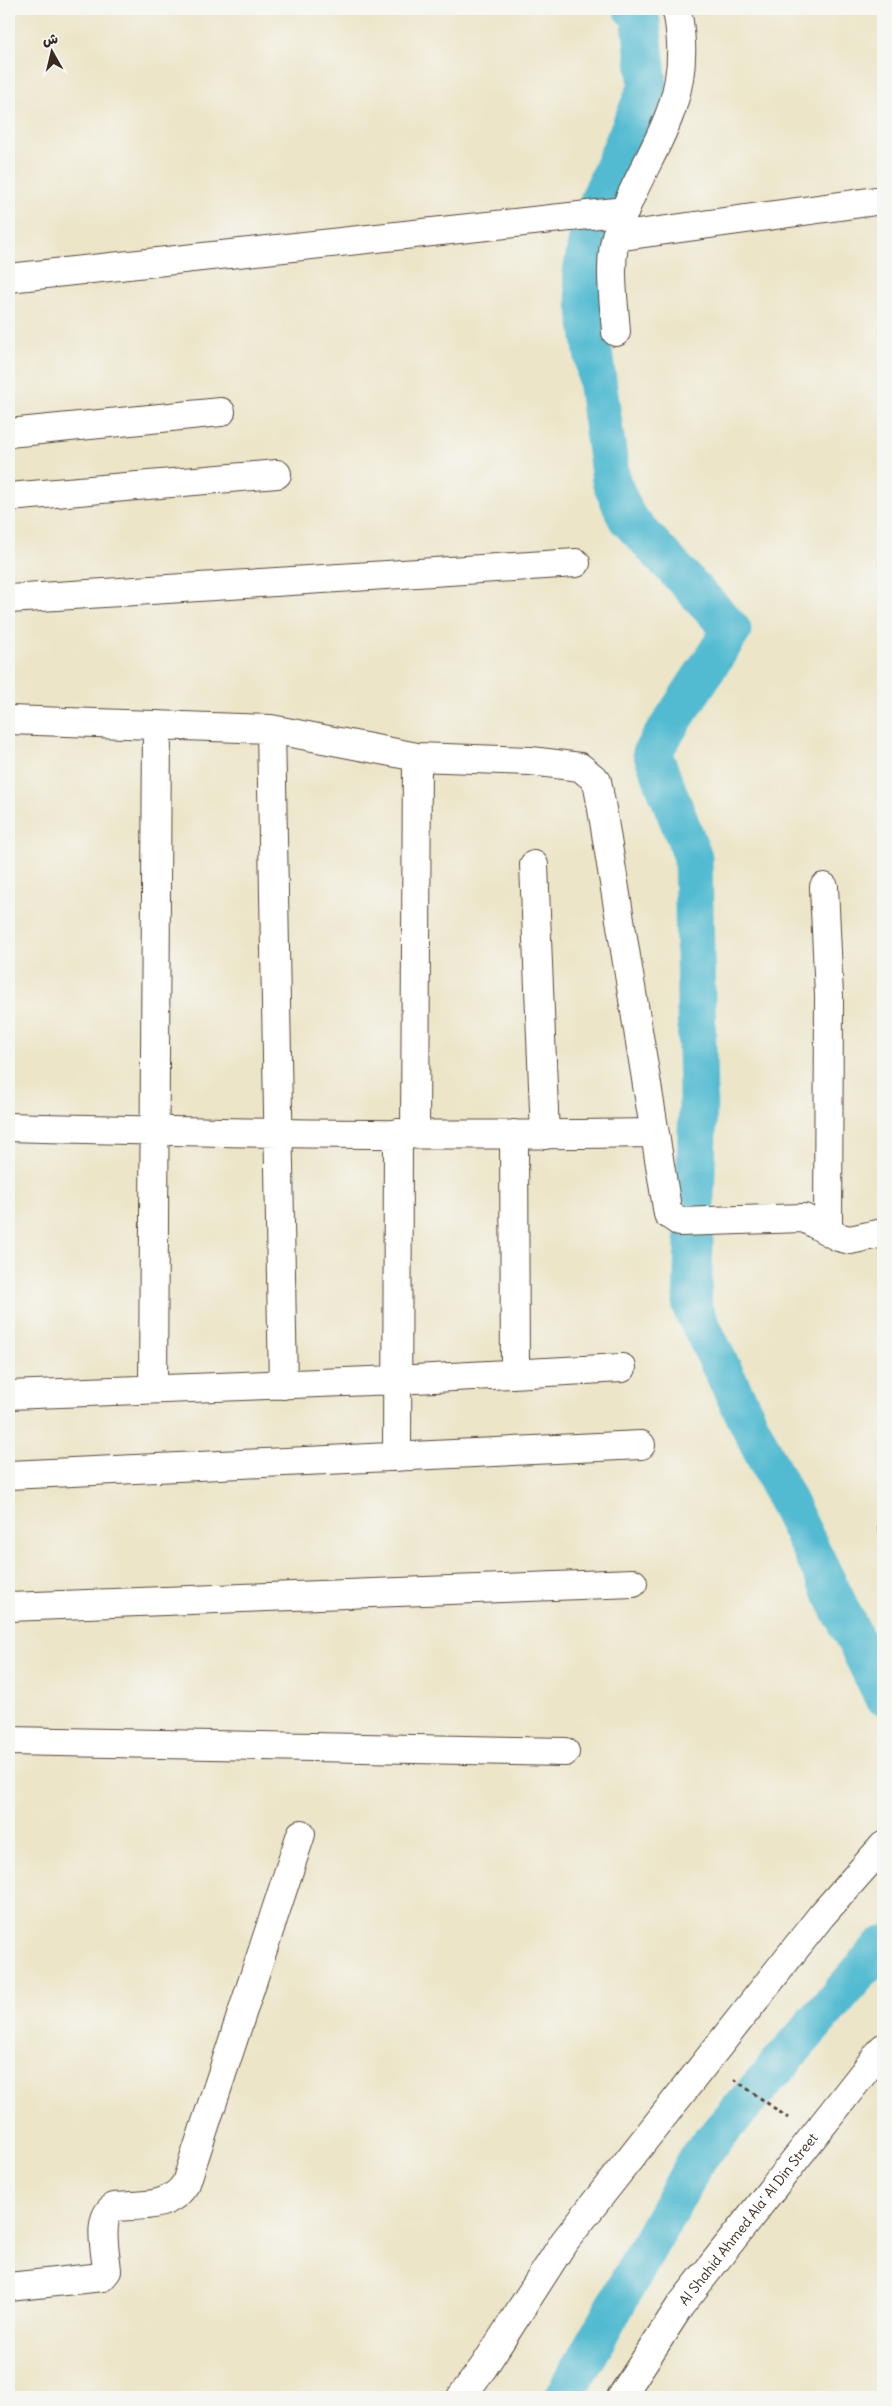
<svg xmlns="http://www.w3.org/2000/svg" width="892" height="2406" font-family="Delius,'Playpen Sans Arabic',sans-serif">
	<style>
		.lines { fill: none; stroke-linecap: round; stroke-linejoin: round }
		.canal { stroke: #53bbd1; stroke-width: 39 }
		.building { fill: #e0927d }
		.minor-casing { stroke: #564638; stroke-width: 30 }
		.major-casing { stroke: #564638; stroke-width: 30 }
		.path { stroke: #564638; stroke-width: 3; stroke-dasharray: 4 4; stroke-linecap: butt }
		.minor { stroke: #fff; stroke-width: 28 }
		.major { stroke: #fff; stroke-width: 28 }
		.labels { text-anchor: middle; stroke-width: 4.5; stroke-linejoin: round; paint-order: stroke }
		.street-label { font-size: 14px; fill: #3b2a1e; stroke: #f6f6f2 }
	</style>
	<rect width="100%" height="100%" fill="#f6f6f2"/>
	<filter id="ink" filterUnits="userSpaceOnUse"><feTurbulence type="fractalNoise" baseFrequency=".02" numOctaves="2"/><feDisplacementMap in="SourceGraphic" scale="10" xChannelSelector="R" yChannelSelector="G"/><feConvolveMatrix kernelMatrix="1 2 1 2 8 2 1 2 1" color-interpolation-filters="sRGB"/></filter>
	<filter id="wash" filterUnits="userSpaceOnUse"><feTurbulence type="fractalNoise" baseFrequency=".0096" numOctaves="4" result="noise"/><feDisplacementMap in="SourceGraphic" scale="20" xChannelSelector="R" yChannelSelector="G"/><feGaussianBlur stdDeviation="1.12" result="paint"/><feColorMatrix in="noise" values="0 0 0 0 0 0 0 0 0 0 0 0 0 0 0 0 0 1.4 0 .05"/><feComposite in="paint" operator="in"/></filter>
	<g filter="url(#wash)">
		<rect width="100%" height="100%" fill="#ece5c8"/>
		<g class="lines">
			<path class="canal" d="M 599,201 L 648,86 L 640,14 L 633,9
				M 590,227 L 582,273 L 611,481 L 627,518 L 732,630 L 652,752 L 693,857 L 698,1099 L 692,1308 L 883,1696
				M 564,2397 L 699,2156 L 883,1945"/>
		</g>
		<g id="blocks">
			<path class="building" d="M 883,1526 L 883,1541 L 877,1527 Z"/>
		</g>
	</g>
	<g filter="url(#ink)">
		<use href="#blocks" fill-opacity="0" stroke="#564638" stroke-width="1"/>
		<g class="lines">
			<defs>
				<path id="minor" d="M 616,237 L 883,200
					M 9,278 L 625,211
					M 616,332 C 614,301 608,266 616,236 C 635,167 685,122 681,43 C 680,31 680,20 676,9
					M 9,433 L 221,412
					M 9,497 L 277,474
					M 9,599 L 576,563
					M 9,720 L 271,729 L 417,757 L 531,761 L 580,767 L 597,781 L 602,809 L 668,1214 L 680,1222 L 804,1218 L 838,1237 L 850,1240 L 883,1233
					M 271,729 L 283,1385
					M 534,865 L 545,1135
					M 824,887 L 829,996 L 828,1230
					M 9,1127 C 223,1133 440,1137 654,1133
					M 415,1133 L 417,757
					M 514,1134 L 515,1374
					M 153,1389 L 157,725
					M 9,1395 L 396,1380 L 622,1368
					M 397,1457 L 398,1133
					M 9,1475 L 641,1445
					M 9,1607 L 633,1583
					M 9,1741 L 565,1752
					M 9,2287 L 102,2277 L 107,2271 C 106,2252 96,2218 114,2207 C 141,2205 170,2209 186,2183 L 301,1834
					M 461,2397 L 483,2368 L 564,2242 L 821,1916 L 883,1846"/>
				<g id="major">
					<path id="s1" d="M 621,2397 L 680,2306 L 883,2048"/>
				</g>
			</defs>
			<use href="#minor" class="minor-casing"/>
			<use href="#major" class="major-casing"/>
			<path class="path" d="M 734,2079 L 788,2118"/>
			<use href="#minor" class="minor"/>
			<use href="#major" class="major"/>
		</g>
	</g>
	<g class="labels">
		<g class="street-label">
			<text dy="5" stroke="none"><textPath href="#s1" startOffset="219">Al Shahid Ahmed Ala' Al Din Street</textPath></text>
		</g>
	</g>
	<rect width="892" height="2406" fill="none" stroke="#f6f6f2" stroke-width="30"/>
	<g transform="translate(52 52) rotate(352)" stroke="#f6f6f2" stroke-width="4" paint-order="stroke">
	<path d="M0-4L9 19L0 12L-9 19Z" fill="#3b2a1e"/>
	<text y="-8" font-size="14" font-weight="bold" text-anchor="middle" fill="#3b2a1e">ش</text>
	</g>
</svg>
